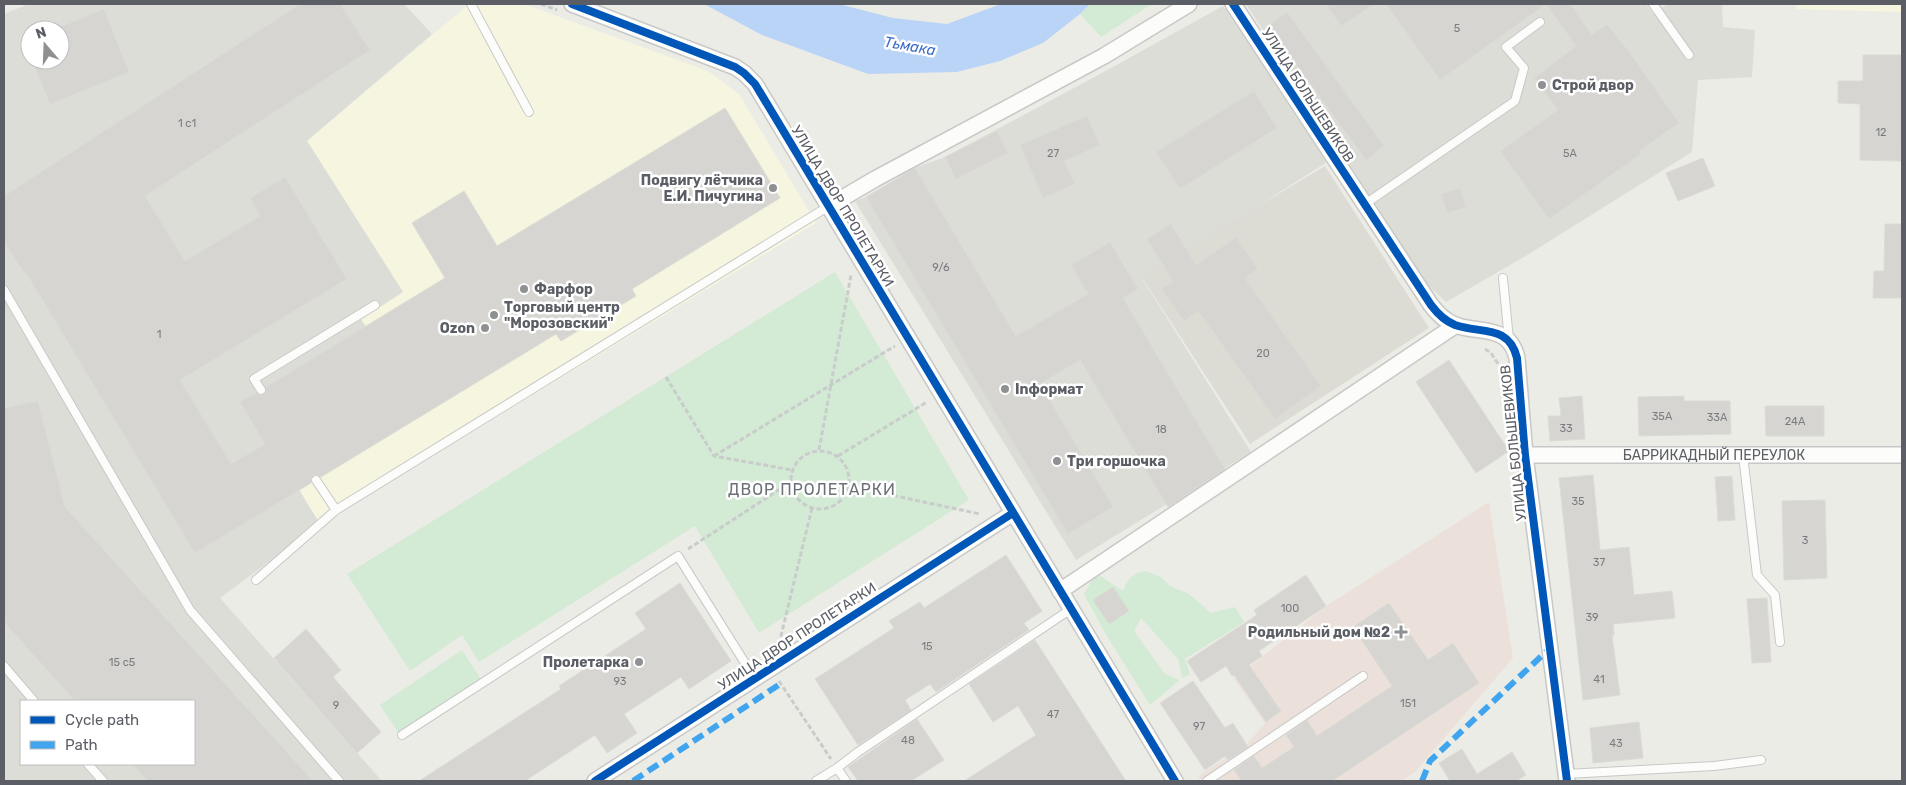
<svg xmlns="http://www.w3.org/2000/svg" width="1906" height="785" font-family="Rubik,sans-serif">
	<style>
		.commercial { fill: #f6f5df }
		.industrial { fill: #ddddd7; fill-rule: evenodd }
		.education { fill: #dddcd4 }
		.medical { fill: #ece1da }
		.green { fill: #d3ead4 }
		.water { fill: #bad4f8 }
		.building { fill: #d6d5d1; stroke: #dcdbd5 }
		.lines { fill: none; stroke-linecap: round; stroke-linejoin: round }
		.lane-casing { stroke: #c8c8c8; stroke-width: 10 }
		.street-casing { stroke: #c8c8c8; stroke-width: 18 }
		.path { stroke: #c8cdcb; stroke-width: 3; stroke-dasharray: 5 2.5; stroke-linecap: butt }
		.lane { stroke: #fcfcfb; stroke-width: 8 }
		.street { stroke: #fcfcfb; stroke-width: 15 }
		.quiet { stroke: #40a5ee; stroke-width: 6; stroke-dasharray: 12 6; stroke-linecap: butt }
		.cycleway-casing { stroke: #fff; stroke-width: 11 }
		.cycleway { stroke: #0057b8; stroke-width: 8 }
		.poi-dot { fill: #8e9092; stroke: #fff; stroke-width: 2 }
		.labels { text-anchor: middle; stroke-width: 5; stroke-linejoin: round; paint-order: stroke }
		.number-label { font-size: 11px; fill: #7a7c80 }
		.poi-label { font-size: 14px; font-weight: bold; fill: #5b5e65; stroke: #fff; text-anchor: start }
		.street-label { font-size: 14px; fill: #5b5e65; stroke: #fff }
		.water-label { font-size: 15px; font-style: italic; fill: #3d6dcc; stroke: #fff }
		.quarter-label { font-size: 16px; letter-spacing: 1px; fill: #6c7077; stroke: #fff }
	</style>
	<rect width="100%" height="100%" fill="#ecece6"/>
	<path class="commercial" d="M 469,4 L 524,4 L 708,71 L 739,94 L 816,223 L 320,524 L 280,459 L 402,387 L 361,319 L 403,292 L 307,141 Z
		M 1796,4 L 1902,4 L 1902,12 L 1796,9 Z"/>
	<path class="industrial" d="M 29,4 L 404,4 L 432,34 L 307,141 L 403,292 L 361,319 L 402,387 L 280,459 L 320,524 L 220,598 L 382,781 L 4,781 L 4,14 ZM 30,30 L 60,30 L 60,60 L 30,60 ZM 21,701 L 194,701 L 194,764 L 21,764 Z
		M 1246,4 L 1646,4 L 1653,14 L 1668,4 L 1722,4 L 1723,27 L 1755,30 L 1752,77 L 1698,80 L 1692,152 L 1529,254 L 1446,302 L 1427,284 Z
		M 1223,6 L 1327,162 L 1143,280 L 1251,452 L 1076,560 L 855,201 L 866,197 L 915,168 L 945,157 L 1102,73 Z"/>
	<path class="education" d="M 1325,166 L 1429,328 L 1250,444 L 1141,276 Z"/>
	<path class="medical" d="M 1489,502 L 1513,658 L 1416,771 L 1402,781 L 1202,781 L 1198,776 L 1247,744 L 1265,723 L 1234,679 L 1326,606 Z"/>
	<path class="green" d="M 1090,4 L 1152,4 L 1101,37 L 1080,14 Z
		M 835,272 L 969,500 L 759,633 L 695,526 L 479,662 L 462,635 L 410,671 L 347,574 Z
		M 1146,571 L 1161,577 L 1170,586 L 1189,594 L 1211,613 L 1235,607 L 1244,622 L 1185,659 L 1190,674 L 1182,678 L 1178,659 L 1141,618 L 1134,631 L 1165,674 L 1180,680 L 1150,705 L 1105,633 L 1084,594 L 1096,573 L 1123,591 C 1128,579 1132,573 1146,571 Z
		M 462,650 L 482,681 L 400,735 L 380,705 Z"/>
	<path class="water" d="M 704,4 L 839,4 L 893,18 L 947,24 L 1001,4 L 1090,4 L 1080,14 L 1043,43 L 1000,61 L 957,72 L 868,74 L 762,35 Z"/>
	<path class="building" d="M 300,4 L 340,4 L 370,50 L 145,196 L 185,261 L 260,216 L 250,198 L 285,177 L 347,279 L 180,380 L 231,464 L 265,444 L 240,402 L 256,393 L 259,395 L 264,395 L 266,392 L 266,387 L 445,278 L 412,223 L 464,191 L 497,246 L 725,108 L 780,198 L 632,289 L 636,296 L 561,341 L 556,334 L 321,477 L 318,475 L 313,475 L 311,478 L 311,483 L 195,553 L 26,273 L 25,274 L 4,242 L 4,196 Z
		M 1326,4 L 1374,4 L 1341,26 Z
		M 1386,4 L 1546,4 L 1440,80 Z
		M 1546,4 L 1570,4 L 1592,35 L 1607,24 L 1630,53 L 1679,123 L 1639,151 L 1641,154 L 1549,219 L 1500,151 L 1558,110 L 1534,78 L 1576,46 Z
		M 104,9 L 129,72 L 50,104 L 32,60 L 60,60 L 60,27 Z
		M 1287,12 L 1384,146 L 1366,160 L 1268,26 Z
		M 1863,55 L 1902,55 L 1901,161 L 1860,160 L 1860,104 L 1838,103 L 1838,81 L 1863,81 Z
		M 1254,91 L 1277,128 L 1180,189 L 1156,152 Z
		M 1087,116 L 1100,145 L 1064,161 L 1075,184 L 1043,198 L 1020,145 Z
		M 997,131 L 1008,153 L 956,179 L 945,157 Z
		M 1703,158 L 1715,186 L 1678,201 L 1666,173 Z
		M 915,168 L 1016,336 L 1088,294 L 1071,265 L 1110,242 L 1138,289 L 1123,298 L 1225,469 L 1168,507 L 1080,360 L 1040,384 L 1113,507 L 1068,534 L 866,197 Z
		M 1460,188 L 1466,207 L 1447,213 L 1441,194 Z
		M 1171,224 L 1196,265 L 1236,237 L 1258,269 L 1245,278 L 1321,386 L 1275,419 L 1198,311 L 1184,321 L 1161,289 L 1173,281 L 1147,239 Z
		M 1885,224 L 1902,224 L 1902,298 L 1873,298 L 1874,271 L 1884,271 Z
		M 1449,360 L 1509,451 L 1476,473 L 1416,382 Z
		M 1582,396 L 1585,439 L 1550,441 L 1548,416 L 1561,416 L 1559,398 Z
		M 1684,396 L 1684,401 L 1730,401 L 1731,434 L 1639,436 L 1638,397 Z
		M 38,401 L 65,507 L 313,781 L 148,781 L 132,764 L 194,764 L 194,701 L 75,701 L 4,622 L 4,408 Z
		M 1765,406 L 1824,406 L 1824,436 L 1766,436 Z
		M 1593,475 L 1600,550 L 1629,547 L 1634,595 L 1672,591 L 1675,618 L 1613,624 L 1614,635 L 1612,635 L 1620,695 L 1583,700 L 1559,478 Z
		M 1732,476 L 1735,520 L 1718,521 L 1715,477 Z
		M 1825,500 L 1827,578 L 1784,580 L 1782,501 Z
		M 1006,555 L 1042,611 L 1024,623 L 1029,630 L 936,692 L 930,684 L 905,700 L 911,710 L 858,745 L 815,679 L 894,628 L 889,621 L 920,602 L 924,608 Z
		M 1306,575 L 1326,606 L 1259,651 L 1262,656 L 1249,665 L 1281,711 L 1266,722 L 1234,675 L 1232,676 L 1226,666 L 1201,682 L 1187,661 L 1257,615 L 1254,610 Z
		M 680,583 L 731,661 L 689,689 L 681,677 L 624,714 L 637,733 L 607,753 L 595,735 L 525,781 L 419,781 L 561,689 L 559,686 L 646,629 L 635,613 Z
		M 1113,587 L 1129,611 L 1109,624 L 1093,600 Z
		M 1767,598 L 1771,662 L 1752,663 L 1747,599 Z
		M 1389,603 L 1428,660 L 1453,643 L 1479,683 L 1332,781 L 1242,781 L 1234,770 L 1254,756 L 1262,768 L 1294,747 L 1286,735 L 1307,720 L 1317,736 L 1392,686 L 1353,627 Z
		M 306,629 L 341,670 L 333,677 L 381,732 L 357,753 L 274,658 Z
		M 1035,640 L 1126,781 L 964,781 L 1036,735 L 1018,706 L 993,722 L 969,684 Z
		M 1193,681 L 1225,728 L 1233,723 L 1248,747 L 1228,760 L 1225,756 L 1205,770 L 1160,703 Z
		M 917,719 L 944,760 L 911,781 L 858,781 L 848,767 Z
		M 1639,722 L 1643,758 L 1593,763 L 1590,728 Z
		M 1462,749 L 1477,774 L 1512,752 L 1526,775 L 1516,781 L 1450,781 L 1439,763 Z"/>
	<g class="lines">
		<defs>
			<path id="lane" d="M 471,4 L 529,112
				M 1653,4 L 1689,55
				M 1365,204 L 1515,101 L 1524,68 L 1506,47 L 1540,22
				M 1503,278 L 1509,340
				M 4,290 L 190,610 L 339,781
				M 261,390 L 254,379 L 375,305
				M 1743,455 L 1757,575 L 1775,595 L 1780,642
				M 316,480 L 336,510
				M 256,580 L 336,510 L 829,206
				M 4,666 L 34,701
				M 402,735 L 678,556 L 755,679
				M 88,764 L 103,781
				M 1566,774 L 1714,766 L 1761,760
				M 816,781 L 837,768
				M 846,781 L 837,768 L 858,752 L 1071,609
				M 1207,781 L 1363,676"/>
			<g id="street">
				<path d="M 572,4 L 735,67 L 744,73 L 755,84 L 1175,781"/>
				<path d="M 1233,4 L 1431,305 C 1437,313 1445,321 1455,325 C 1480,334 1509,324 1517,358 L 1525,455 L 1567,781"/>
				<path d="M 829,206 L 875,179 L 1104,56 L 1189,4"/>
				<path id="s1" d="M 1525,455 L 1902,455"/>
				<path d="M 1060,591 L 1456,325"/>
				<path d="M 595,781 L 1013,513"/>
			</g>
		</defs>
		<use href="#lane" class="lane-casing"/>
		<use href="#street" class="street-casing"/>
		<path class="path" d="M 541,4 L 557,10
			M 1485,349 L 1491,353 L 1500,367
			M 666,377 L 714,456 L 792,470
			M 819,450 L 851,275
			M791 480a29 29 0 1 1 58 0a29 29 0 1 1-58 0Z
			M 714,456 L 895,346
			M 838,456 L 927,402
			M 849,486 L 980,514
			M 688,549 L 791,482
			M 779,644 L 812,508
			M 779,681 L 831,759"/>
		<use href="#lane" class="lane"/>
		<use href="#street" class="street"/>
		<path class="quiet" d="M 633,781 L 780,684
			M 1422,781 L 1430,761 L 1550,648"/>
		<defs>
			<path id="cycleway" d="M 572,4 L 735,67 L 744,73 L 755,84 L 1175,781
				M 1233,4 L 1431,305 C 1437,313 1445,321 1455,325 C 1480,334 1509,324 1517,358 L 1525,455 L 1567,781
				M 595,781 L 1013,513"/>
		</defs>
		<use href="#cycleway" class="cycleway-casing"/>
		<use href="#cycleway" class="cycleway"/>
	</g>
	<g class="poi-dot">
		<circle cx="1542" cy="85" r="5"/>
		<circle cx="773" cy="188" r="5"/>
		<circle cx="524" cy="289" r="5"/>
		<circle cx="494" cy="315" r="5"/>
		<circle cx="485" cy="328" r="5"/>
		<circle cx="1005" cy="389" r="5"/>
		<circle cx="1057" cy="461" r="5"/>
		<path d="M1398.5 624.5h5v5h5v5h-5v5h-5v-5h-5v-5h5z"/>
		<circle cx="639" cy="662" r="5"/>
	</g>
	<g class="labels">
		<g class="number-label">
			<text x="1457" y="32">5</text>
			<text x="187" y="127">1 с1</text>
			<text x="1881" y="136">12</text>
			<text x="1053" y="157">27</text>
			<text x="1570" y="157">5А</text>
			<text x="941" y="271">9/6</text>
			<text x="159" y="338">1</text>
			<text x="1263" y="357">20</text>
			<text x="1662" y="420">35А</text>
			<text x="1717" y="421">33А</text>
			<text x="1795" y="425">24А</text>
			<text x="1566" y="432">33</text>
			<text x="1161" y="433">18</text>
			<text x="1578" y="505">35</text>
			<text x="1805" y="544">3</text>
			<text x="1599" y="566">37</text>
			<text x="1290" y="612">100</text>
			<text x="1592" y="621">39</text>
			<text x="927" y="650">15</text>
			<text x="122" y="666">15 с5</text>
			<text x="1599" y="683">41</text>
			<text x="620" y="685">93</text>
			<text x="1408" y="707">151</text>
			<text x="336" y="709">9</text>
			<text x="1053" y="718">47</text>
			<text x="1199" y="730">97</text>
			<text x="908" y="744">48</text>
			<text x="1616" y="747">43</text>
		</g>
		<g class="poi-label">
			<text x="1552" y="90">Строй двор</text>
			<text x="763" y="185" text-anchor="end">Подвигу лётчика<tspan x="763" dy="16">Е.И. Пичугина</tspan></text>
			<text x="534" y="294">Фарфор</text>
			<text x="504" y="312">Торговый центр<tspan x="504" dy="16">"Морозовский"</tspan></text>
			<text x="475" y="333" text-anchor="end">Ozon</text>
			<text x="1015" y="394">Inформат</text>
			<text x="1067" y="466">Три горшочка</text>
			<text x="1390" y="637" text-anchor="end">Родильный дом №2</text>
			<text x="629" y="667" text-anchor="end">Пролетарка</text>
		</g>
		<g class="street-label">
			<text transform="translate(1308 95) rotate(57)" y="5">УЛИЦА БОЛЬШЕВИКОВ</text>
			<text transform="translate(843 206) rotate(59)" y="5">УЛИЦА ДВОР ПРОЛЕТАРКИ</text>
			<text transform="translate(1513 443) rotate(-96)" y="5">УЛИЦА БОЛЬШЕВИКОВ</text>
			<text dy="5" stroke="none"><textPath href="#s1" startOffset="189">БАРРИКАДНЫЙ ПЕРЕУЛОК</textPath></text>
			<text transform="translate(797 636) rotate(-33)" y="5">УЛИЦА ДВОР ПРОЛЕТАРКИ</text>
		</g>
		<g class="water-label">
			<text transform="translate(910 46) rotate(10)" y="5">Тьмака</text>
		</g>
		<g class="quarter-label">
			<text x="812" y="495">ДВОР ПРОЛЕТАРКИ</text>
		</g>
	</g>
	<rect width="1906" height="785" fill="none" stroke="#5b5e65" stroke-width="10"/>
	<rect x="20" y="700" width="175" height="65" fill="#ffffff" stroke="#bdbfc1"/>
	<rect x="30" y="716" width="25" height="8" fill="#0057b8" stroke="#bdbfc1"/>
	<text x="65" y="725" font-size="15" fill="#5b5e65">Cycle path</text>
	<rect x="30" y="741" width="25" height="8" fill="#40a5ee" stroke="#bdbfc1"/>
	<text x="65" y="750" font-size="15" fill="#5b5e65">Path</text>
	<g transform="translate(45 45) rotate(341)"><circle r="24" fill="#ffffff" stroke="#bdbfc1"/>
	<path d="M0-4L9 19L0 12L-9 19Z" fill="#8e9092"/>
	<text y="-8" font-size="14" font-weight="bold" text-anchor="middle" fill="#5b5e65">N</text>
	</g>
</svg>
